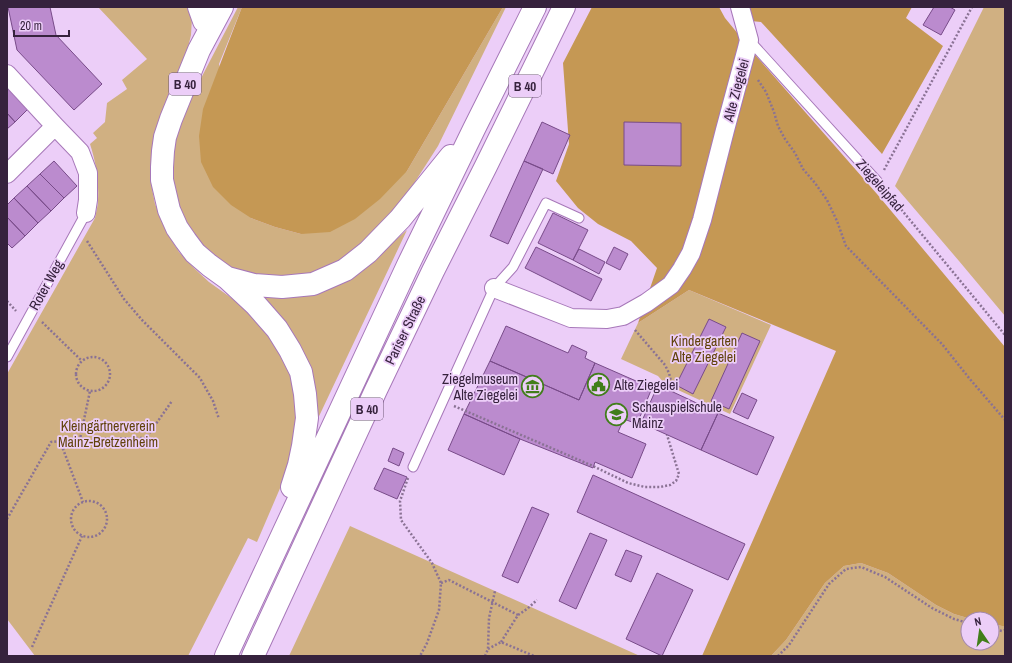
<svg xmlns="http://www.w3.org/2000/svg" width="1012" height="663" font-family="'Archivo Narrow',sans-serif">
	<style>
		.green { fill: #d0b082 }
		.forest { fill: #c59854 }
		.building { fill: #bb8bce; stroke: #784b89 }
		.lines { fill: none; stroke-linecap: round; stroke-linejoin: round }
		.lane-casing { stroke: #a778b9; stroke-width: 11 }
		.street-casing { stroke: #a778b9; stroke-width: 20 }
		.highway-casing { stroke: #a778b9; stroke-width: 24 }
		.path { stroke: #8a7294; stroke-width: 2.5; stroke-dasharray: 2 2; stroke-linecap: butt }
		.lane { stroke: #fff; stroke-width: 9 }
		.street { stroke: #fff; stroke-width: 18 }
		.highway { stroke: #fff; stroke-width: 22 }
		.labels { text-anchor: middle; stroke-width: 3.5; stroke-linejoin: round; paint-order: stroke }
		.shield { fill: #eccef8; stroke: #6d5675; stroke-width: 1 }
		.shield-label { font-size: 13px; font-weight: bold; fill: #36223d }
		.street-label { font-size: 14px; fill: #36223d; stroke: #eccef8 }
		.park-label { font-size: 14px; fill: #61420b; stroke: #eccef8 }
		.poi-label { font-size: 14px; fill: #36223d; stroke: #eccef8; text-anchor: start }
	</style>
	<rect width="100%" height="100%" fill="#eccef8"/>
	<path class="green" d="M 98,7 L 191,7 L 192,18 L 191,35 L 184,64 L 162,112 L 153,144 L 151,160 L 151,183 L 155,204 L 166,231 L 179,252 L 195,269 L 209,282 L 244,307 L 272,335 L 292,374 L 297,399 L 296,438 L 284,479 L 257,542 L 248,538 L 188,656 L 35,656 L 7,619 L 7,374 L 95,218 C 96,212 98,206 98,200 C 99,181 96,162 90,144 L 97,138 L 93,133 L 105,122 L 107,103 L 127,89 L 122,80 L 147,59 Z
		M 238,7 L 242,7 L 219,64 L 251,218 L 275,227 L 301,234 L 407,171 L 503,7 L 506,7 L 438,146 L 404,199 L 367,244 L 338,266 L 285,281 L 256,277 L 226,265 L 203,245 L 189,227 L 179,208 L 173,185 L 172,157 L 176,133 L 185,109 Z
		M 984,7 L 1005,7 L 1005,316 L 959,261 L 895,186 Z
		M 407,230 L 313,429 L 261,300 L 263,295 L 290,298 L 324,290 L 384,250 Z
		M 689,290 L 771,325 L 730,414 L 665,384 L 658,376 L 621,359 L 638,323 Z
		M 350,526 L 640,656 L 289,656 Z
		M 861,563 L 888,573 L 936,605 L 954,614 L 971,619 L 968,619 L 968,643 L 992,643 L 992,624 L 1002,626 L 1005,626 L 1005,656 L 771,656 L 786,640 L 825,583 L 844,566 Z"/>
	<path class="forest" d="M 242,7 L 503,7 L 407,171 L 380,199 L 355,219 L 330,232 L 301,234 L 275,227 L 251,218 L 231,205 L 213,187 L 201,162 L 199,136 L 203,109 Z
		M 592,7 L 719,7 L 725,18 L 757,57 L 877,194 L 1005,347 L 1005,626 L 1002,626 L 992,624 L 992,619 L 971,619 L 954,614 L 936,605 L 888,573 L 861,563 L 844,566 L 825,583 L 786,640 L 771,656 L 702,656 L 836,351 L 689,290 L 638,323 L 657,268 L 631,241 L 598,224 L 578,208 L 556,181 L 569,144 L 563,63 Z
		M 750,7 L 912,7 L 906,18 L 943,46 L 882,154 L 761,22 L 751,21 L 749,9 Z"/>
	<path class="building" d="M 8,7 L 50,7 L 56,35 L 102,84 L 74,110 L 17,50 Z
		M 934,7 L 950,7 L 955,10 L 941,35 L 923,25 Z
		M 8,88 L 28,109 L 15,122 L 7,113 L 7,89 Z
		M 7,113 L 15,122 L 7,129 Z
		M 542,122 L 570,135 L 553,174 L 524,161 Z
		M 624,122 L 681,123 L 681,166 L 624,165 Z
		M 54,161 L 77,186 L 64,198 L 40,174 Z
		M 524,161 L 543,169 L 508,244 L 490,236 Z
		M 40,174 L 64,198 L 51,211 L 27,186 Z
		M 27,186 L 51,211 L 38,223 L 14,198 Z
		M 14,198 L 38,223 L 25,236 L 7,217 L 7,205 Z
		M 553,213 L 588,230 L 573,260 L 538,243 Z
		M 7,217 L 25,236 L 12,248 L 7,243 Z
		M 536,247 L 602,279 L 591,301 L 525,268 Z
		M 614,247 L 628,254 L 620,270 L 606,263 Z
		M 579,249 L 605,262 L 599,274 L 573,260 Z
		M 709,319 L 726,327 L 693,394 L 676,385 Z
		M 506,326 L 568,353 L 572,345 L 587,352 L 585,358 L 595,363 L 579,400 L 490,361 Z
		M 742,333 L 760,341 L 729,409 L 711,401 Z
		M 490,361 L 579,400 L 595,363 L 652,388 L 637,424 L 624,419 L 618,432 L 646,444 L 632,478 L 595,462 L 593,468 L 520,439 L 464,414 Z
		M 658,385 L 718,413 L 701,450 L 641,423 Z
		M 742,393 L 757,400 L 748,419 L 733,412 Z
		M 718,413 L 774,437 L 757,475 L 701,450 Z
		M 464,414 L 520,439 L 504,475 L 448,450 Z
		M 393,448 L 404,453 L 399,466 L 388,461 Z
		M 384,468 L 407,477 L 397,499 L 374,489 Z
		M 593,475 L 745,544 L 728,580 L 577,512 Z
		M 532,507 L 549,514 L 518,583 L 502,576 Z
		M 590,533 L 607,540 L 576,609 L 559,601 Z
		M 626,550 L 642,556 L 631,582 L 615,575 Z
		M 657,573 L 693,590 L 662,656 L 626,639 Z"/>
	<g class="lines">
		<defs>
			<path id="lane" d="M 749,40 L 878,182
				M 7,357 L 86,213
				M 413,467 L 494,288 L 513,267 L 546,203 L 579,218"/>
			<path id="street" d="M 7,74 L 55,126 L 80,152 L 88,173 L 88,200 L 86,213
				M 7,174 L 55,126
				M 494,288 L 571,318 L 607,319 L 623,316 L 646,303 L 671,285 L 682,269 L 691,253 L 702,220 L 725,130 L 747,48 L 749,40 L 740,7"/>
			<path id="highway" d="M 199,7 L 204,21
				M 222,7 L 199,50 L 171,119 L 165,137 L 163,151 L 162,167 L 162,180 L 169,210 L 177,228 L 186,241 L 195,253 L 209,265 L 227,278 L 256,305 L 277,329 L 290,350 L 301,372 L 305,394 L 307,418 L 303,446 L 299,465 L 292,487
				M 228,278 L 254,285 L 282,287 L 313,284 L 345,270 L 368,252 L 400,219 L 451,156
				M 226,656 L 408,265 L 474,129 L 535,7
				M 253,656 L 376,390 L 433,271 L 486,166 L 564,7"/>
		</defs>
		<use href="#lane" class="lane-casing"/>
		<use href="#street" class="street-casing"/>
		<use href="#highway" class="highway-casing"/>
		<path class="path" d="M 758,80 L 766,92 L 774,112 L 778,126 L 785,139 L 795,153 L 803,169 L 815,183 L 827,200 L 837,221 L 846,246 L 942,344 L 969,378 L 1005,420
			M 884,170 L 972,7
			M 886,191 L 1005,335
			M 87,241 L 124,299 L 142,320 L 200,378 L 213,401 L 219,419
			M 7,301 L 16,311
			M 42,322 L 82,361
			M 635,330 L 665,365 L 669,373 L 674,393
			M76 374a17 17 0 1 1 34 0a17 17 0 1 1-34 0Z
			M 454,406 L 593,466 L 628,483 L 645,487 L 660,487 L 670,485 L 676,481 L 679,474 L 667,435
			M 80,439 L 146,438 L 172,401
			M 60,441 L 83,502
			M 408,478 L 400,501 L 401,520 L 432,563 L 441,583 L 439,610 L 427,643 L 420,656
			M71 519a18 18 0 1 1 36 0a18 18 0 1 1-36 0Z
			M 7,519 L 51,442 L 80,439 L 90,391
			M 441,583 L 449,580 L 518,615
			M 992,629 L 1002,631 L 1005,630
			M 501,642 L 518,615 L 527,609 L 537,600
			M 32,647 L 82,536
			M 488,649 L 501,642 L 534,656
			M 485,656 L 488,649 L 489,618 L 495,591
			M 778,656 L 789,645 L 829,584 L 846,569 L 861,567 L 885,577 L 932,608 L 954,619 L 968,623"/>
		<use href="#lane" class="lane"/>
		<use href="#street" class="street"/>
		<use href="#highway" class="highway"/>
	</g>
	<defs>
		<symbol id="civic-ring" viewBox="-11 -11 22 22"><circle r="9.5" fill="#eccef8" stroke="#417e1a" stroke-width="1.5"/><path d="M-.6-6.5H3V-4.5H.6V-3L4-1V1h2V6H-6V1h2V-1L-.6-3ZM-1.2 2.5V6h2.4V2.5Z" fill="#417e1a"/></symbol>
		<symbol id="museum-ring" viewBox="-11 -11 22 22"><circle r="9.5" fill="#eccef8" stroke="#417e1a" stroke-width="1.5"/><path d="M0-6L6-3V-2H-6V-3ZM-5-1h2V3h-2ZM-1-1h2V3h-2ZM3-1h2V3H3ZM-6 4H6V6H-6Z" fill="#417e1a"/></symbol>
		<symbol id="university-ring" viewBox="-11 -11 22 22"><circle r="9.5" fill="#eccef8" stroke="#417e1a" stroke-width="1.5"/><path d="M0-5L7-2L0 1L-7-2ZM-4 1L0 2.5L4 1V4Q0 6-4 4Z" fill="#417e1a"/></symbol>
	</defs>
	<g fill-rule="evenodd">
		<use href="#civic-ring" x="586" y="372" width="25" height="25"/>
		<use href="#museum-ring" x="520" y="374" width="25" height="25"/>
		<use href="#university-ring" x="604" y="402" width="25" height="25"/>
	</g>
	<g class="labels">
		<g class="shield">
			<rect x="169" y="73" width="32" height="22" rx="3"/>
			<rect x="509" y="75" width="32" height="22" rx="3"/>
			<rect x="351" y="398" width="32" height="22" rx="3"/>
		</g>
		<g class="shield-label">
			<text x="185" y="89">B 40</text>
			<text x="525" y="91">B 40</text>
			<text x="367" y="414">B 40</text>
		</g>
		<g class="street-label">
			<text transform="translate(736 90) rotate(-75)" y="5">Alte Ziegelei</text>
			<text transform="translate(880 185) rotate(49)" y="5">Ziegeleipfad</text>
			<text transform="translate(46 285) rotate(-61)" y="5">Roter Weg</text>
			<text transform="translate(405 330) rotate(-64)" y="5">Pariser Straße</text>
		</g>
		<g class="park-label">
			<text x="704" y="346">Kindergarten<tspan x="704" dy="16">Alte Ziegelei</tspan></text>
			<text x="108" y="431">Kleingärtnerverein<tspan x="108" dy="16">Mainz-Bretzenheim</tspan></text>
		</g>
		<g class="poi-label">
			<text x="518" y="384" text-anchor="end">Ziegelmuseum<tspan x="518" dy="16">Alte Ziegelei</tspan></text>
			<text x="614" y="390">Alte Ziegelei</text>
			<text x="632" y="412">Schauspielschule<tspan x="632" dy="16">Mainz</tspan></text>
		</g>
	</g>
	<rect width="1012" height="663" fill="none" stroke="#36223d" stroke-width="16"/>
	<g transform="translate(980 631) rotate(347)"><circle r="19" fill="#eccef8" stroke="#a389ad"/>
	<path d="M0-3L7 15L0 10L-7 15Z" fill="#417e1a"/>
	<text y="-6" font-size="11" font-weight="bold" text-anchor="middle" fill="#36223d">N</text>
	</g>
	<path d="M14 30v6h55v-6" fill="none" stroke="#36223d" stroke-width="2"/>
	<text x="20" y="30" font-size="12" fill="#36223d" stroke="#eccef8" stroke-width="3" paint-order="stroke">20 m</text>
</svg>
